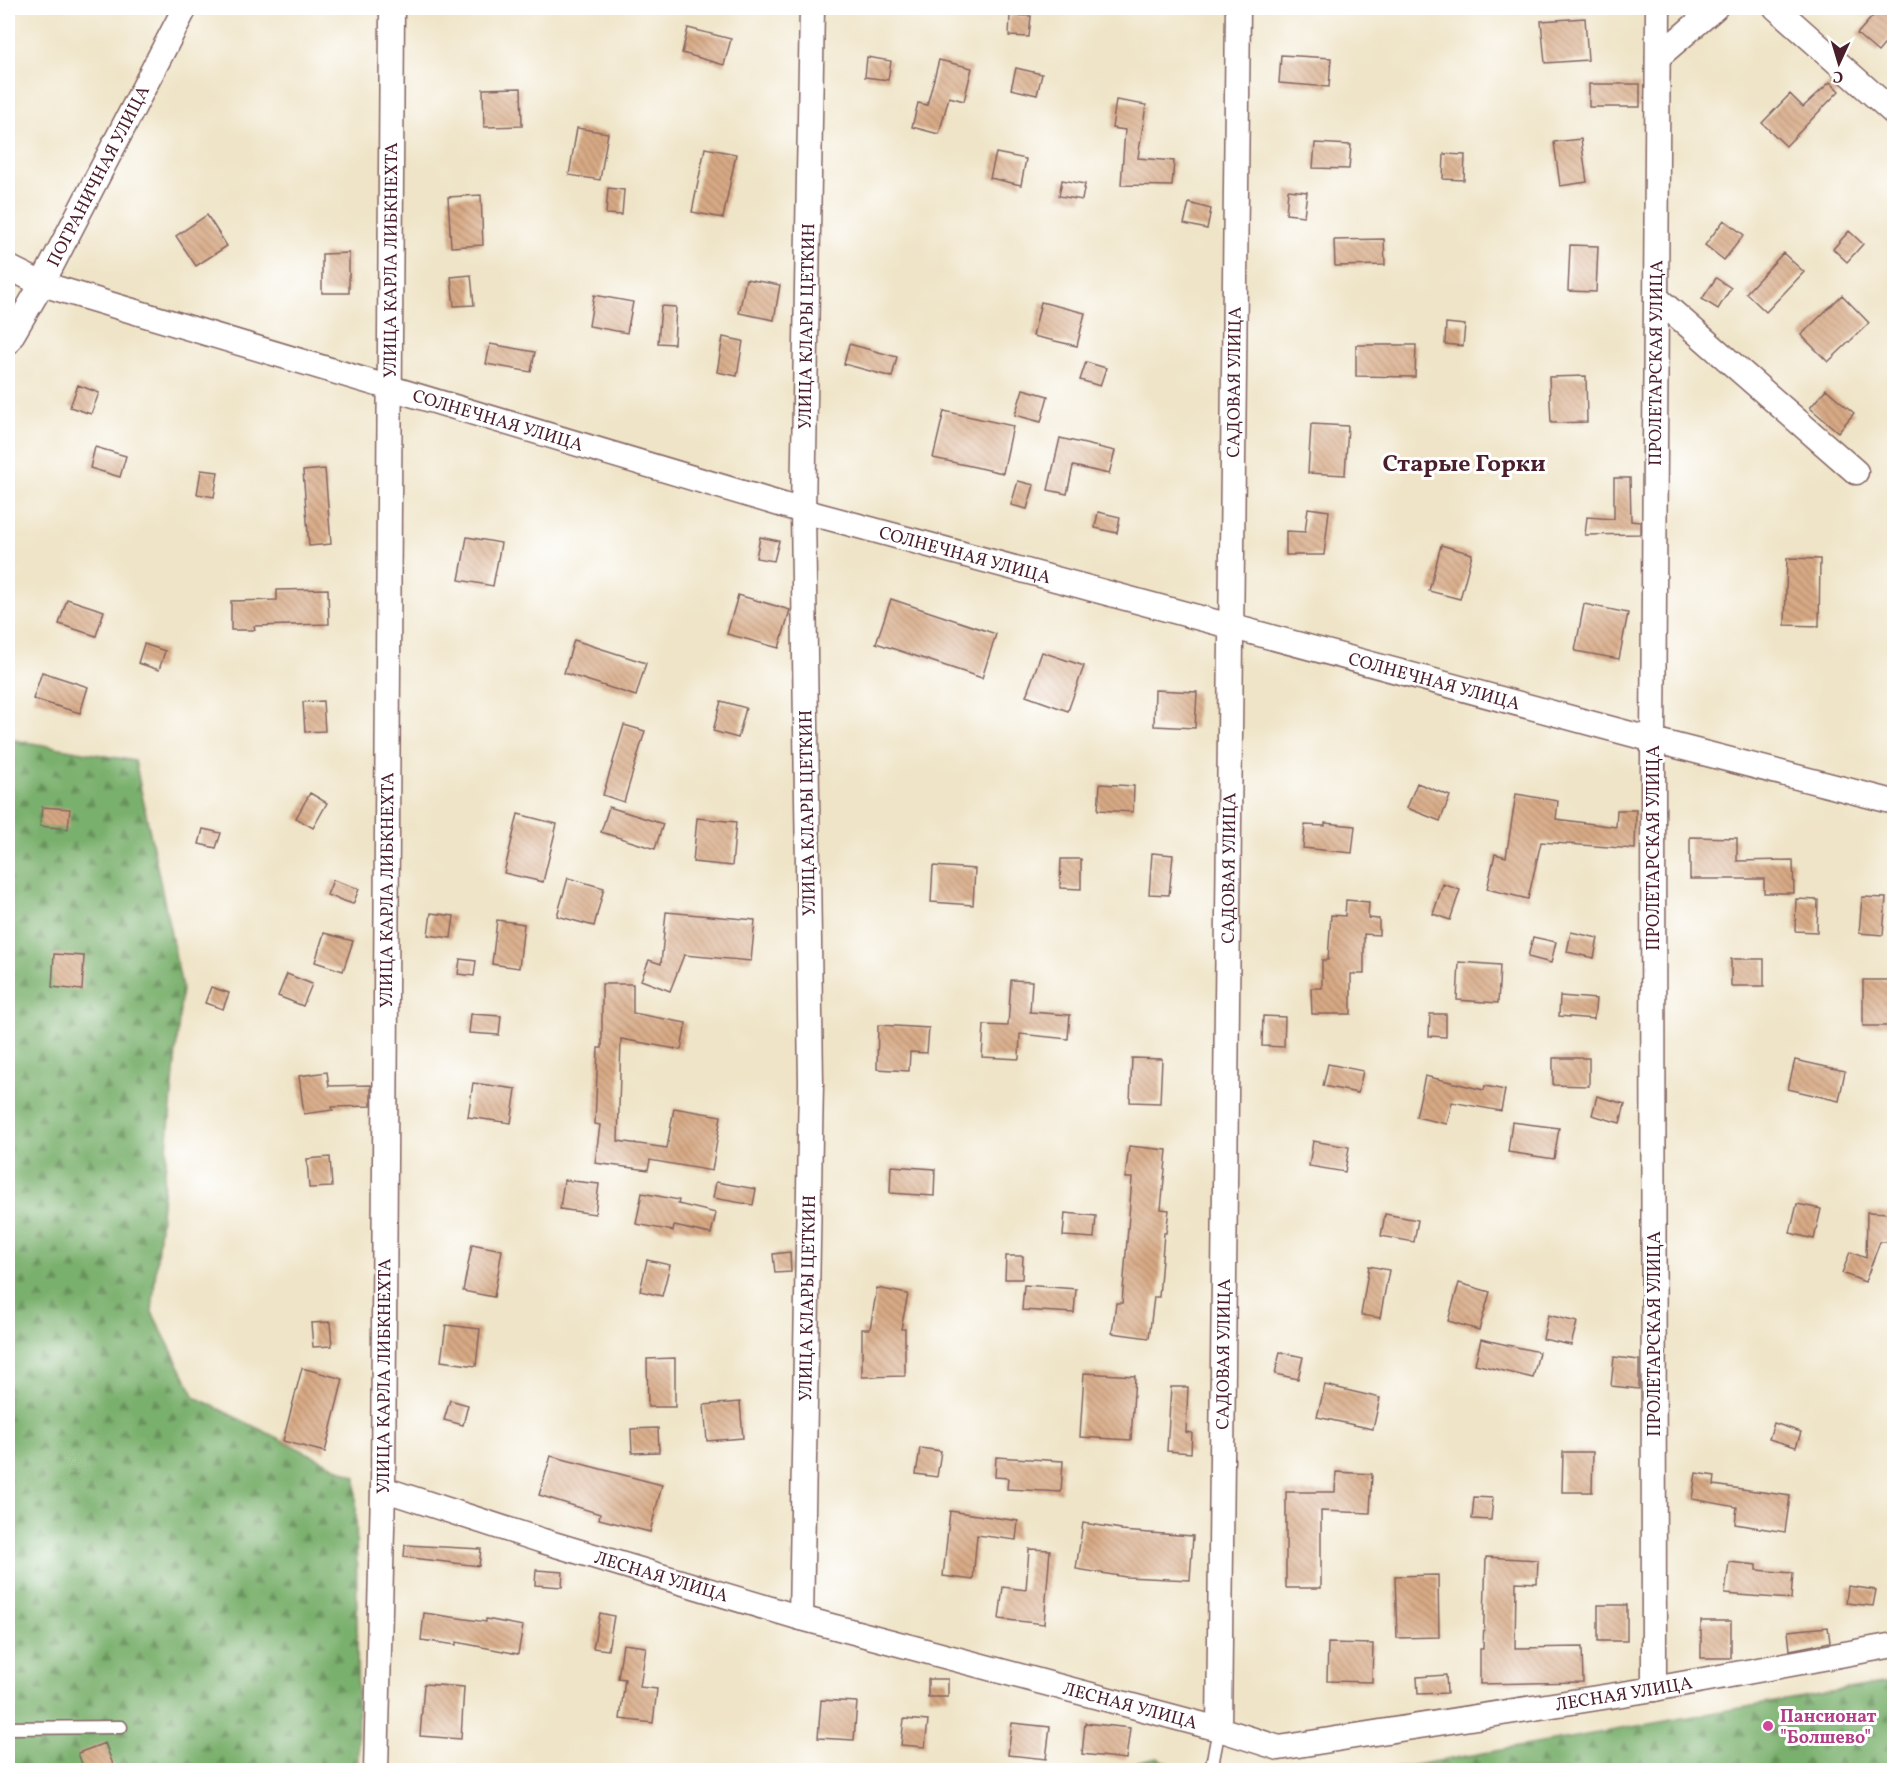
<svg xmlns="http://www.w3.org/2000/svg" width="1902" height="1778" font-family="Vollkorn,serif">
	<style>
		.forest { fill: url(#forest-firs); stroke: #62684c; stroke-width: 1.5 }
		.building { fill: url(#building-back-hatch) }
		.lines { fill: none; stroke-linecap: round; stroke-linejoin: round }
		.service-casing { stroke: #846462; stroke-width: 15 }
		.minor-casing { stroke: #846462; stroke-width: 27 }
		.service { stroke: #fff; stroke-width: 12 }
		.minor { stroke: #fff; stroke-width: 24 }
		.hotel-dot { fill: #d1479c; stroke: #fff; stroke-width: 2 }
		.labels { text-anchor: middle; stroke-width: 6; stroke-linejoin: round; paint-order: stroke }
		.street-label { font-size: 18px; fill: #4a1f2b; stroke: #fff }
		.hotel-label { font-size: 18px; font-weight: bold; fill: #b23c85; stroke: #fff; text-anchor: start }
		.district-label { font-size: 24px; font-weight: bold; fill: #4a1f2b; stroke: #fff }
	</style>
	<defs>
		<pattern id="forest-firs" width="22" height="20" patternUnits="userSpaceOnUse" patternTransform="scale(1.5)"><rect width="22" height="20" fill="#7ab06d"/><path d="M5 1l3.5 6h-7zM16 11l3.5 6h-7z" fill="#668f5a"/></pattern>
		<pattern id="building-back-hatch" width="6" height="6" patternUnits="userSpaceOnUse" patternTransform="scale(1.5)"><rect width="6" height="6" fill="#d8aa85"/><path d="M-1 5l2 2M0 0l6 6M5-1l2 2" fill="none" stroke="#b18a6d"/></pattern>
	</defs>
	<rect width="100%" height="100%" fill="#fff"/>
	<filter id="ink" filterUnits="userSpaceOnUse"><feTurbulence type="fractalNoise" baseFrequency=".0167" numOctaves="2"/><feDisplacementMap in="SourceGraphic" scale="12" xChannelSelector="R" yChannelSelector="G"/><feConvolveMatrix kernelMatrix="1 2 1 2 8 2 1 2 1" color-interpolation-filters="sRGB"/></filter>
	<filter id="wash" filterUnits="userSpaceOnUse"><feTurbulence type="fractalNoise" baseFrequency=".008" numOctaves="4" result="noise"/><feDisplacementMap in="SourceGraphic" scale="24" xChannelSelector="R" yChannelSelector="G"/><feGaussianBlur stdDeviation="1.35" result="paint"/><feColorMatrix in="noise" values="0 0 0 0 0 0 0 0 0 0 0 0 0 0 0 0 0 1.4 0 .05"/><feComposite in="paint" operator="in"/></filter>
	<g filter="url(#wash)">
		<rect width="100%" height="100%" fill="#efe4c7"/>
		<path class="forest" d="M 8,739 L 135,761 L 182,987 L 152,1312 L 195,1397 L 356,1477 L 358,1770 L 8,1770 Z
			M 1894,1681 L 1894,1770 L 1387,1770 Z
			M 1157,1758 L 1182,1770 L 1104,1770 Z"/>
		<g id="blocks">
			<path class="building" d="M 1880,8 L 1894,8 L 1894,33 L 1878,52 L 1857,34 Z
				M 1010,15 L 1031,16 L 1029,37 L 1009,36 Z
				M 1585,18 L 1588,60 L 1545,63 L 1541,21 Z
				M 688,28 L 731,39 L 724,65 L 682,53 Z
				M 1281,55 L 1331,58 L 1329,87 L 1279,83 Z
				M 867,57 L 891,61 L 888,80 L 865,77 Z
				M 939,60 L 972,68 L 964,101 L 949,97 L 939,134 L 912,127 L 918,103 L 927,105 Z
				M 1016,68 L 1042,74 L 1037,95 L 1011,89 Z
				M 1830,82 L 1839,91 L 1786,146 L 1762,123 L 1790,94 L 1803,107 Z
				M 1589,84 L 1640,84 L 1640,107 L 1589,107 Z
				M 521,88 L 522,126 L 484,127 L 483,89 Z
				M 1116,100 L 1146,105 L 1138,158 L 1174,161 L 1172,186 L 1121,185 L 1125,130 L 1112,128 Z
				M 577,128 L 608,133 L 600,180 L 569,175 Z
				M 1581,139 L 1587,182 L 1560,186 L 1554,142 Z
				M 1315,143 L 1351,145 L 1349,169 L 1313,168 Z
				M 705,148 L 736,154 L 723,218 L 692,212 Z
				M 996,153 L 1026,159 L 1021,185 L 990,178 Z
				M 1444,154 L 1465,155 L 1464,180 L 1443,179 Z
				M 1062,180 L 1085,184 L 1082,200 L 1059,196 Z
				M 608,188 L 624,190 L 622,215 L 606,214 Z
				M 1288,190 L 1307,192 L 1304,216 L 1286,214 Z
				M 481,195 L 483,245 L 451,247 L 448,197 Z
				M 1189,203 L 1211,209 L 1207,229 L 1184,224 Z
				M 207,215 L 227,246 L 196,266 L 176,236 Z
				M 1724,220 L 1744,235 L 1724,260 L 1705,245 Z
				M 1849,231 L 1863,244 L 1847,262 L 1833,249 Z
				M 1384,239 L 1385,265 L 1335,266 L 1334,240 Z
				M 1570,245 L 1598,246 L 1596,292 L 1568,291 Z
				M 349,253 L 349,293 L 322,293 L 322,254 Z
				M 1783,253 L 1804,272 L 1766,312 L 1746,293 Z
				M 471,275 L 474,305 L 454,306 L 451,277 Z
				M 1716,278 L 1731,288 L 1718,309 L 1702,299 Z
				M 746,279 L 780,285 L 774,320 L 739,313 Z
				M 594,295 L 633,302 L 627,333 L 589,326 Z
				M 1842,295 L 1869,323 L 1828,362 L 1801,335 Z
				M 1041,302 L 1085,313 L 1077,346 L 1033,336 Z
				M 661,306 L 676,307 L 674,344 L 658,343 Z
				M 1446,323 L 1465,325 L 1463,346 L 1445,344 Z
				M 723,337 L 743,341 L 737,376 L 717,372 Z
				M 490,344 L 535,352 L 531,372 L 486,364 Z
				M 849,344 L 897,357 L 892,377 L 844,364 Z
				M 1356,345 L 1416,345 L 1415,377 L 1356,376 Z
				M 1086,362 L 1106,368 L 1100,386 L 1080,380 Z
				M 1586,376 L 1587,422 L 1551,423 L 1549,377 Z
				M 78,385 L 99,393 L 91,414 L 70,407 Z
				M 1023,389 L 1048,396 L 1041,422 L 1015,415 Z
				M 1826,389 L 1854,413 L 1838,432 L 1810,408 Z
				M 944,411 L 1013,426 L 1003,473 L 933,458 Z
				M 1311,424 L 1348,426 L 1345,475 L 1308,473 Z
				M 1060,438 L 1115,451 L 1109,474 L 1073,466 L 1067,494 L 1048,490 Z
				M 95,447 L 126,456 L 120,477 L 90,468 Z
				M 325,469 L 331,544 L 309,546 L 303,471 Z
				M 201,470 L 218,472 L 214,497 L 197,494 Z
				M 1614,478 L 1630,478 L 1631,521 L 1640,522 L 1640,534 L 1585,535 L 1587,517 L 1614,519 Z
				M 1018,481 L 1034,485 L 1027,509 L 1011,505 Z
				M 1308,508 L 1329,511 L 1324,555 L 1286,555 L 1286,531 L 1305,532 Z
				M 1098,512 L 1120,517 L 1117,533 L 1095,528 Z
				M 467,537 L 501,543 L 493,586 L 459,580 Z
				M 760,537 L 779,541 L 774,561 L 756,558 Z
				M 1441,545 L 1472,554 L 1460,599 L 1429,591 Z
				M 1787,558 L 1820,559 L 1819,626 L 1785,625 Z
				M 328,589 L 329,624 L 254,626 L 255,630 L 231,630 L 231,601 L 277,600 L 277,590 Z
				M 738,595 L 790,610 L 779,648 L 727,634 Z
				M 67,599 L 104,611 L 96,636 L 59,624 Z
				M 891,599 L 996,634 L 982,678 L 876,643 Z
				M 1584,604 L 1628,613 L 1619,659 L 1575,651 Z
				M 574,640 L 646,663 L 636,696 L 564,673 Z
				M 144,644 L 165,651 L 159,670 L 138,663 Z
				M 1042,652 L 1084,666 L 1068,711 L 1026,696 Z
				M 42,672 L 88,687 L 80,713 L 33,699 Z
				M 1155,690 L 1197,692 L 1195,728 L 1154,726 Z
				M 323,701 L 325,731 L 305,732 L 303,702 Z
				M 721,701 L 746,708 L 738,738 L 713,731 Z
				M 624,725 L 645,731 L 624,802 L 603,795 Z
				M 1417,783 L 1450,796 L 1440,821 L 1407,808 Z
				M 1100,784 L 1134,786 L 1133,812 L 1098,810 Z
				M 310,793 L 327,803 L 313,828 L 296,818 Z
				M 1516,794 L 1558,801 L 1556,819 L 1616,827 L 1617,810 L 1636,810 L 1635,849 L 1541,842 L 1528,899 L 1487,889 L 1495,854 L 1506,857 Z
				M 42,807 L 70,809 L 68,829 L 40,826 Z
				M 609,807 L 663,824 L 655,849 L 601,832 Z
				M 518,814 L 557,824 L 543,882 L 504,873 Z
				M 697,818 L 736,822 L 732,866 L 693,862 Z
				M 1325,823 L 1355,826 L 1352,853 L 1303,848 L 1305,825 L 1325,826 Z
				M 203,829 L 221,833 L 216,848 L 199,844 Z
				M 1690,837 L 1737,838 L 1737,861 L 1793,860 L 1794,893 L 1764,893 L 1764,879 L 1690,879 Z
				M 1152,853 L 1173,855 L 1169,895 L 1149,894 Z
				M 1061,859 L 1081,859 L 1081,889 L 1060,888 Z
				M 933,866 L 975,869 L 973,905 L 931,902 Z
				M 568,878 L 604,888 L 594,926 L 557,916 Z
				M 333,880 L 359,889 L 353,904 L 327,895 Z
				M 1443,884 L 1460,890 L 1450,920 L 1433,914 Z
				M 1862,897 L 1886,898 L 1883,935 L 1859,933 Z
				M 1796,899 L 1818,900 L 1817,932 L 1795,931 Z
				M 1346,900 L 1369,902 L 1368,918 L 1379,919 L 1379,935 L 1364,934 L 1364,974 L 1351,974 L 1351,1014 L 1312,1014 L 1311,988 L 1322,988 L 1322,960 L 1328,960 L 1331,915 L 1345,916 Z
				M 666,912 L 755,920 L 751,961 L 684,955 L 670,991 L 641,980 L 649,960 L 661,964 Z
				M 431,913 L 454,916 L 451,938 L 428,935 Z
				M 497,920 L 524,924 L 519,968 L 492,964 Z
				M 1571,932 L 1598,938 L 1594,958 L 1567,952 Z
				M 324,933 L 353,941 L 343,971 L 315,962 Z
				M 1533,937 L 1556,942 L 1551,963 L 1528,957 Z
				M 54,954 L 84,956 L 82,990 L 52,987 Z
				M 460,959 L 476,961 L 474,976 L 458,974 Z
				M 1731,959 L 1764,959 L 1764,986 L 1731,986 Z
				M 1459,962 L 1500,965 L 1498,1003 L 1457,1000 Z
				M 287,974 L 312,984 L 303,1006 L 278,996 Z
				M 1011,980 L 1032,981 L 1030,1012 L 1070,1015 L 1068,1039 L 1020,1034 L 1019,1059 L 982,1057 L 984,1025 L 1008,1026 Z
				M 1863,980 L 1894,980 L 1894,1026 L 1863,1026 Z
				M 602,984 L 633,984 L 633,1013 L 686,1023 L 681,1050 L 621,1039 L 618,1141 L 667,1148 L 674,1108 L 721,1116 L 712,1171 L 650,1160 L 648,1170 L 595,1163 L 600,1125 L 595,1124 L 598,1048 L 602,1048 Z
				M 211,987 L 229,993 L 223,1009 L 205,1003 Z
				M 1560,996 L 1596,999 L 1594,1019 L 1559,1016 Z
				M 471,1014 L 501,1016 L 499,1035 L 469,1033 Z
				M 1430,1014 L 1446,1014 L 1446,1037 L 1429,1036 Z
				M 1263,1016 L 1285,1017 L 1284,1047 L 1262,1046 Z
				M 878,1025 L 929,1028 L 927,1053 L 910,1052 L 909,1071 L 877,1069 Z
				M 1132,1058 L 1162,1059 L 1160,1103 L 1130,1102 Z
				M 1553,1058 L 1589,1058 L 1589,1086 L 1553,1085 Z
				M 1795,1060 L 1845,1071 L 1839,1101 L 1788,1089 Z
				M 1328,1064 L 1363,1071 L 1358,1093 L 1323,1086 Z
				M 327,1072 L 329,1086 L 371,1085 L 371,1106 L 332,1107 L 333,1110 L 304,1114 L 299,1076 Z
				M 1425,1076 L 1484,1090 L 1485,1086 L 1505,1090 L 1501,1111 L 1452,1102 L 1447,1124 L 1416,1117 Z
				M 473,1083 L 516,1089 L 511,1123 L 468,1117 Z
				M 1597,1096 L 1625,1104 L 1620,1123 L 1592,1115 Z
				M 1512,1122 L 1559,1128 L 1554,1159 L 1508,1152 Z
				M 1313,1141 L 1349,1147 L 1345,1172 L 1309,1166 Z
				M 1129,1146 L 1167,1150 L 1161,1209 L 1169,1210 L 1166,1233 L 1164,1233 L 1159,1297 L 1154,1297 L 1149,1338 L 1112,1333 L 1116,1303 L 1122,1303 L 1132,1178 L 1125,1178 Z
				M 330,1157 L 332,1187 L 309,1188 L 307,1159 Z
				M 891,1166 L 935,1169 L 934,1196 L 890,1193 Z
				M 564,1180 L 599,1184 L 595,1214 L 560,1209 Z
				M 716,1182 L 756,1189 L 753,1205 L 713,1198 Z
				M 642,1193 L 679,1200 L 678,1204 L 716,1213 L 711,1234 L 674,1226 L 673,1231 L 636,1224 Z
				M 1797,1204 L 1821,1209 L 1814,1239 L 1790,1233 Z
				M 1867,1212 L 1891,1213 L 1891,1242 L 1880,1242 L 1865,1282 L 1842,1273 L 1850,1252 L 1866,1258 Z
				M 1065,1213 L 1096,1216 L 1094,1238 L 1063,1236 Z
				M 1385,1214 L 1418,1220 L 1414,1242 L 1381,1236 Z
				M 472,1244 L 502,1250 L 494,1297 L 463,1291 Z
				M 790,1252 L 791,1272 L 775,1273 L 773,1254 Z
				M 1006,1256 L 1023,1256 L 1022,1279 L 1005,1279 Z
				M 647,1260 L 670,1265 L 662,1296 L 640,1291 Z
				M 1369,1266 L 1389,1270 L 1380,1318 L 1361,1315 Z
				M 1459,1283 L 1490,1292 L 1479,1330 L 1448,1321 Z
				M 1024,1285 L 1076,1289 L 1074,1313 L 1022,1310 Z
				M 877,1288 L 908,1294 L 901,1329 L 905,1329 L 905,1376 L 862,1377 L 862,1329 L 870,1329 Z
				M 1548,1315 L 1577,1322 L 1571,1345 L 1543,1339 Z
				M 330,1322 L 332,1346 L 313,1347 L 311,1323 Z
				M 446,1325 L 480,1329 L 476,1366 L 441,1361 Z
				M 1481,1339 L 1539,1352 L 1533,1378 L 1475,1364 Z
				M 1280,1352 L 1303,1357 L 1298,1379 L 1275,1374 Z
				M 1614,1357 L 1639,1360 L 1639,1389 L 1611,1386 Z
				M 675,1358 L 675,1407 L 648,1407 L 647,1359 Z
				M 302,1368 L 343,1379 L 325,1452 L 283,1441 Z
				M 1084,1373 L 1135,1376 L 1131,1440 L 1080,1437 Z
				M 1325,1385 L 1380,1398 L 1373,1429 L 1317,1417 Z
				M 1171,1387 L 1188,1387 L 1186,1432 L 1192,1433 L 1191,1453 L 1167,1451 Z
				M 450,1400 L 468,1405 L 463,1425 L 444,1420 Z
				M 740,1402 L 743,1438 L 707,1441 L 704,1405 Z
				M 1774,1423 L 1801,1432 L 1796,1447 L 1769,1439 Z
				M 658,1428 L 659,1452 L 632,1453 L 631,1429 Z
				M 920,1448 L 941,1451 L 937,1477 L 916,1474 Z
				M 1563,1452 L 1593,1452 L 1592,1492 L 1562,1492 Z
				M 551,1456 L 662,1485 L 650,1532 L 599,1519 L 600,1514 L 539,1495 Z
				M 996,1457 L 1063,1461 L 1061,1492 L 1007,1489 L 1008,1478 L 995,1477 Z
				M 1336,1472 L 1372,1474 L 1370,1513 L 1321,1511 L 1321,1588 L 1286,1588 L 1286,1492 L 1335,1492 Z
				M 1696,1473 L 1715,1476 L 1714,1485 L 1790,1496 L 1785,1532 L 1735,1524 L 1737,1507 L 1692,1499 Z
				M 1474,1497 L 1493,1498 L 1491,1520 L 1472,1519 Z
				M 950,1511 L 1018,1521 L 1016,1540 L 977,1535 L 973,1580 L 943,1576 Z
				M 1083,1523 L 1121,1529 L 1121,1531 L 1193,1536 L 1190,1580 L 1126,1577 L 1076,1569 Z
				M 405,1545 L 481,1549 L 479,1566 L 404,1557 Z
				M 1029,1549 L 1050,1550 L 1044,1624 L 999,1619 L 1003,1587 L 1026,1590 Z
				M 1486,1557 L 1538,1560 L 1537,1583 L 1516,1582 L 1515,1648 L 1582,1647 L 1583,1682 L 1480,1684 L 1480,1649 L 1483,1649 Z
				M 1729,1562 L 1757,1565 L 1757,1570 L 1793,1573 L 1791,1599 L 1725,1594 Z
				M 536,1570 L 563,1572 L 562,1587 L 535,1585 Z
				M 1438,1575 L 1439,1637 L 1397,1638 L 1395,1576 Z
				M 1848,1586 L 1876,1590 L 1873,1606 L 1846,1603 Z
				M 1598,1605 L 1627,1605 L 1627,1641 L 1598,1641 Z
				M 424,1613 L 486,1622 L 486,1619 L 523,1626 L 518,1654 L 456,1642 L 456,1645 L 421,1640 Z
				M 600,1613 L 614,1616 L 608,1650 L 593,1648 Z
				M 1701,1621 L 1731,1621 L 1731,1658 L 1701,1658 Z
				M 1828,1627 L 1830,1642 L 1790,1650 L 1788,1631 Z
				M 1328,1643 L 1373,1644 L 1372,1682 L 1327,1681 Z
				M 623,1644 L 646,1647 L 640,1687 L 657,1689 L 653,1723 L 620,1719 L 625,1679 L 618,1678 Z
				M 1446,1675 L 1447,1693 L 1418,1694 L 1417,1677 Z
				M 928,1679 L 948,1679 L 948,1697 L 928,1697 Z
				M 424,1684 L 464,1687 L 461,1739 L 420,1736 Z
				M 821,1700 L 857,1702 L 854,1740 L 818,1738 Z
				M 904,1719 L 928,1721 L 925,1747 L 901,1745 Z
				M 1012,1723 L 1050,1727 L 1046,1759 L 1008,1755 Z
				M 1085,1723 L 1130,1728 L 1126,1759 L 1082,1754 Z
				M 105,1743 L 115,1770 L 84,1770 L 78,1753 Z"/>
		</g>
	</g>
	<g filter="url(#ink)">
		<use href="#blocks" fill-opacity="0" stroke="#846462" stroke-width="1.5"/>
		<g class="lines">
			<defs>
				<path id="service" d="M 8,1728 L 121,1727
					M 1211,1770 L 1219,1729"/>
				<g id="minor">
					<path d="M 1776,8 L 1894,113"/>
					<path d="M 1658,57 L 1715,8"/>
					<path id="s1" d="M 8,267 L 42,284 L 803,511 L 1653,740 L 1894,802"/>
					<path d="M 1658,299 L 1856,472"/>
					<path id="s2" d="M 8,342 L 42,284 L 185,8"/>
					<path id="s3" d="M 383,1489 L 543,1541 L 801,1618 L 1219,1729 L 1279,1748 L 1654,1689 L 1894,1645"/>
					<path id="s4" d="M 801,1618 L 811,1083 L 803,511 L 812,8"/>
					<path id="s5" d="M 1654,1689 L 1653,740 L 1658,8"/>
					<path id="s6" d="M 1219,1729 L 1238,8"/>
					<path id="s7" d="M 376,1770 L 383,1489 L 392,8"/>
				</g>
			</defs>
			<use href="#service" class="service-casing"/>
			<use href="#minor" class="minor-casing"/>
			<use href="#service" class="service"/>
			<use href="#minor" class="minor"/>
		</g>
	</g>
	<circle class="hotel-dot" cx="1768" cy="1726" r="6"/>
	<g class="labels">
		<g class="street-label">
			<text dy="6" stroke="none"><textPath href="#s2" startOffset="189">ПОГРАНИЧНАЯ УЛИЦА</textPath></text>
			<text dy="6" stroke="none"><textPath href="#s7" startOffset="1510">УЛИЦА КАРЛА ЛИБКНЕХТА</textPath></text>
			<text dy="6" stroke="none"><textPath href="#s4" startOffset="1292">УЛИЦА КЛАРЫ ЦЕТКИН</textPath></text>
			<text dy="6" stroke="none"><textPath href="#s5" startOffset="1326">ПРОЛЕТАРСКАЯ УЛИЦА</textPath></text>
			<text dy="6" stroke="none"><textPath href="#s6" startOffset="1347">САДОВАЯ УЛИЦА</textPath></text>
			<text dy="6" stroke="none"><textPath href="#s1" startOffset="514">СОЛНЕЧНАЯ УЛИЦА</textPath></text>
			<text dy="6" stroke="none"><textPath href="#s1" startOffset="1000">СОЛНЕЧНАЯ УЛИЦА</textPath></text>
			<text dy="6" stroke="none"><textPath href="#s1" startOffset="1486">СОЛНЕЧНАЯ УЛИЦА</textPath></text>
			<text transform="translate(807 813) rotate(-91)" y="6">УЛИЦА КЛАРЫ ЦЕТКИН</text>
			<text transform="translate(1653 848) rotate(-90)" y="6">ПРОЛЕТАРСКАЯ УЛИЦА</text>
			<text dy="6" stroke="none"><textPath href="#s6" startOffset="861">САДОВАЯ УЛИЦА</textPath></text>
			<text dy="6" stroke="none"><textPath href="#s7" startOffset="880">УЛИЦА КАРЛА ЛИБКНЕХТА</textPath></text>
			<text dy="6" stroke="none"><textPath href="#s4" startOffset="320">УЛИЦА КЛАРЫ ЦЕТКИН</textPath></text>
			<text transform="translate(1654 1334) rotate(-90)" y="6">ПРОЛЕТАРСКАЯ УЛИЦА</text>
			<text dy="6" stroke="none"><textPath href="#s6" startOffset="375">САДОВАЯ УЛИЦА</textPath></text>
			<text dy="6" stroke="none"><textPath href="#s7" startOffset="394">УЛИЦА КАРЛА ЛИБКНЕХТА</textPath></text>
			<text dy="6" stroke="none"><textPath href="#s3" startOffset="292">ЛЕСНАЯ УЛИЦА</textPath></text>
			<text dy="6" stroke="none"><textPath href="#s3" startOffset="1282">ЛЕСНАЯ УЛИЦА</textPath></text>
			<text dy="6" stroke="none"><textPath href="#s3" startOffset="778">ЛЕСНАЯ УЛИЦА</textPath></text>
		</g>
		<g class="hotel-label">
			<text x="1780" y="1722">Пансионат<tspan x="1780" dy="21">"Болшево"</tspan></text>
		</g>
		<g class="district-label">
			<text x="1464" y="471">Старые Горки</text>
		</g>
	</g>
	<rect width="1902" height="1778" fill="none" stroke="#fff" stroke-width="30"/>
	<g transform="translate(1839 63) rotate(184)" stroke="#ffffff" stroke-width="4.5" paint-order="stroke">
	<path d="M0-4.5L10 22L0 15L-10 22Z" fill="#4a1f2b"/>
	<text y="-9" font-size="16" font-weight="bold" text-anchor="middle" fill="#4a1f2b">С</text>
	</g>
</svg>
